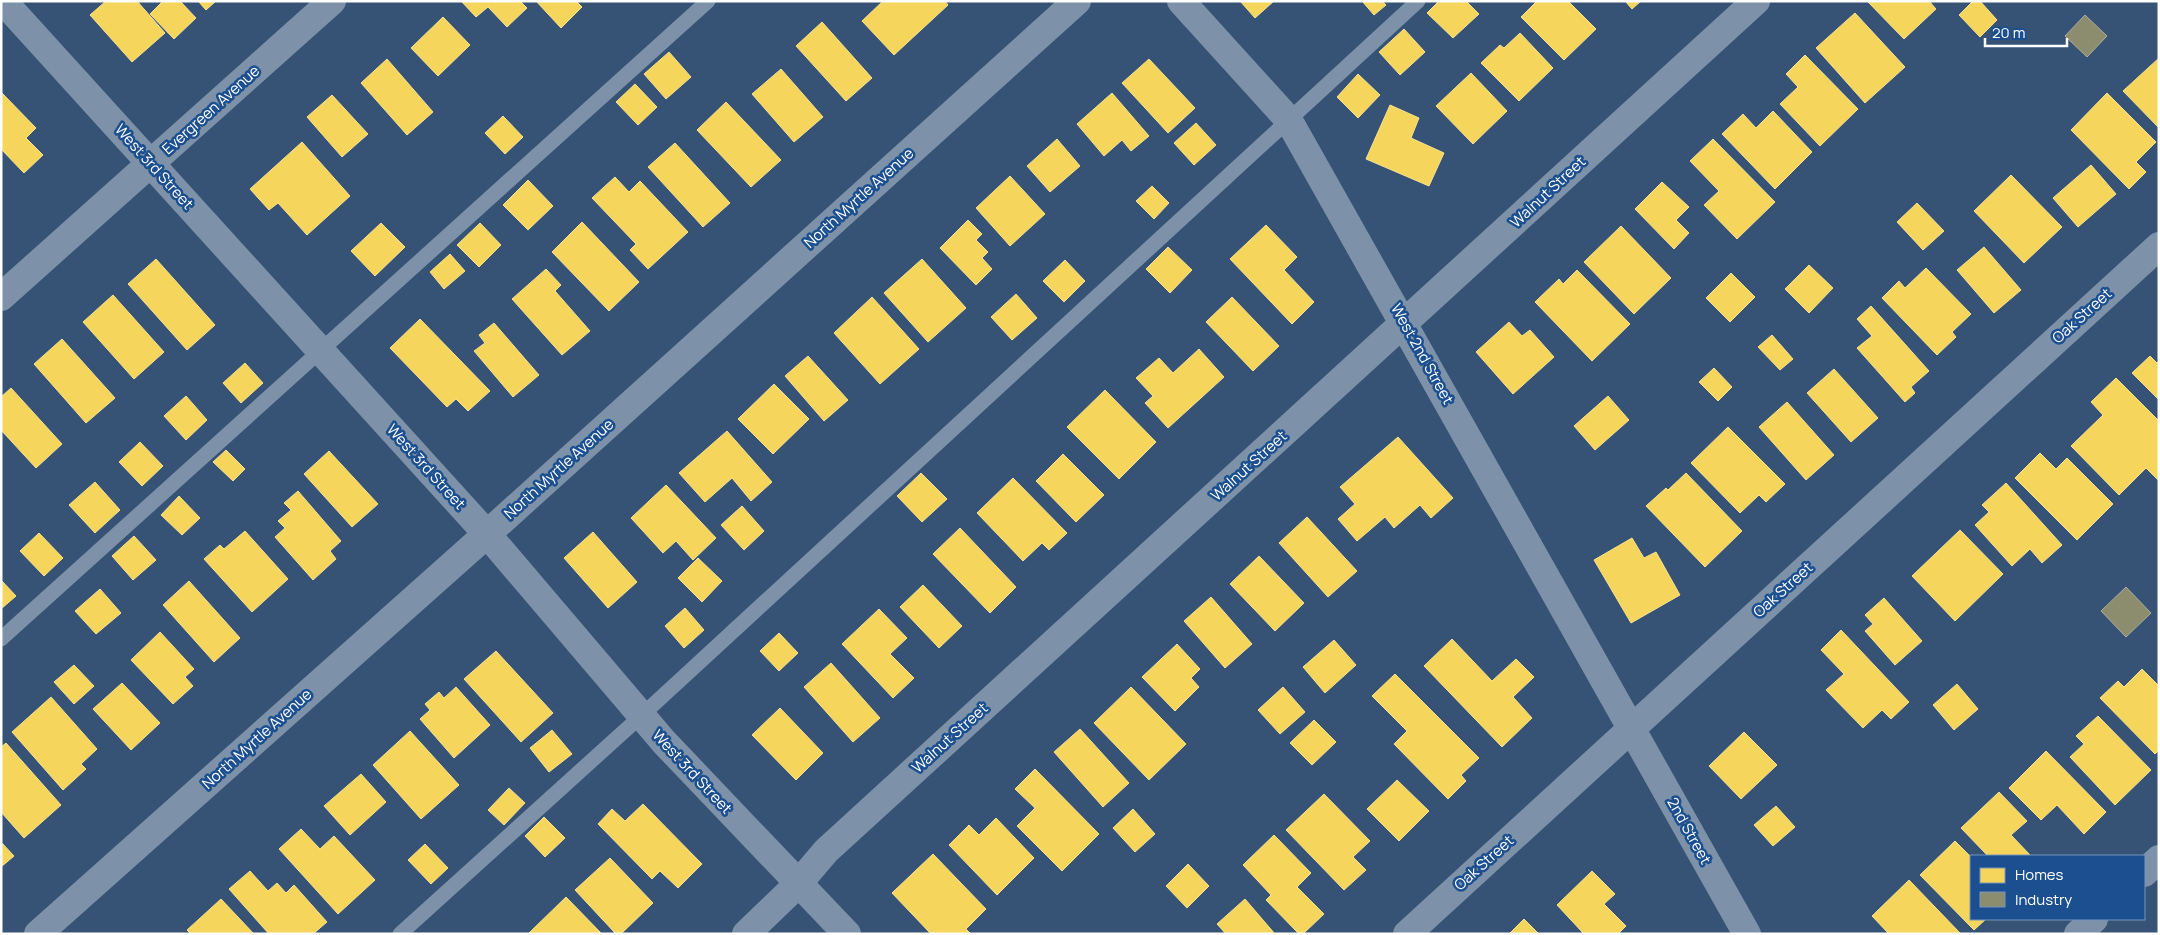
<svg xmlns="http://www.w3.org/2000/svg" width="2160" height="935" font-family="Manrope,sans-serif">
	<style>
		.homes { fill: #f6d55c; stroke: #f9e28d }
		.industry { fill: #8c8c6e; stroke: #aeae9a }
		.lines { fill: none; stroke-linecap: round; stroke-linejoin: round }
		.lane { stroke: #7d92a8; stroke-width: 15 }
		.street { stroke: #7d92a8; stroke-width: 28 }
		.labels { text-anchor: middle; stroke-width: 5; stroke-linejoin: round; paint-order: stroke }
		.street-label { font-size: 15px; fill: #fff; stroke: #1b4f8f }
	</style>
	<rect width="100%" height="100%" fill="#365274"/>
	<path class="homes" d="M 106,1 L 137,1 L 165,33 L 132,62 L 90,15 Z
		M 163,1 L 180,1 L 196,18 L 174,39 L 150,14 Z
		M 198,1 L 216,1 L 206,10 Z
		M 461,1 L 520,1 L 527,8 L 507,27 L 488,7 L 476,17 Z
		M 536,1 L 576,1 L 582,7 L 561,28 Z
		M 883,1 L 945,1 L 948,5 L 894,55 L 862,21 Z
		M 1240,1 L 1274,1 L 1255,18 Z
		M 1362,1 L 1382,1 L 1386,5 L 1374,15 Z
		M 1439,1 L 1466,1 L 1479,14 L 1453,38 L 1427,13 Z
		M 1537,1 L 1568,1 L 1596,29 L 1564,60 L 1521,17 Z
		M 1625,1 L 1641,1 L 1632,9 Z
		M 1867,1 L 1929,1 L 1936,9 L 1904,39 Z
		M 1973,1 L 1980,1 L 1997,20 L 1980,37 L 1959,15 Z
		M 1855,13 L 1905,67 L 1865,103 L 1816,48 Z
		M 443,17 L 470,45 L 438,76 L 411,48 Z
		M 822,22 L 872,78 L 846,101 L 796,46 Z
		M 1404,29 L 1425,52 L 1400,75 L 1379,52 Z
		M 1520,33 L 1553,68 L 1519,101 L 1481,63 L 1500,45 L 1504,48 Z
		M 669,52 L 691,77 L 666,99 L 644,74 Z
		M 1805,55 L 1858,109 L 1820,146 L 1780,104 L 1798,87 L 1786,74 Z
		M 2159,58 L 2159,128 L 2123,91 Z
		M 387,59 L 433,112 L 407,135 L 361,83 Z
		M 1149,59 L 1195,108 L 1168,133 L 1122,83 Z
		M 781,69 L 823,117 L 794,142 L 752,94 Z
		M 1471,73 L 1507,111 L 1473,144 L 1436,106 Z
		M 1358,74 L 1380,95 L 1358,118 L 1337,97 Z
		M 635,84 L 657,107 L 638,125 L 616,102 Z
		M 1,92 L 36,128 L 26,138 L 43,155 L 24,173 L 1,149 Z
		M 1112,93 L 1149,136 L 1131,151 L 1122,140 L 1104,156 L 1077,124 Z
		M 2107,93 L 2156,142 L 2136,162 L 2146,172 L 2129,189 L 2071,130 Z
		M 332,95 L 368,134 L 342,157 L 307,117 Z
		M 726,102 L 781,160 L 751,187 L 697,130 Z
		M 1390,105 L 1419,118 L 1411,138 L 1444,153 L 1429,186 L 1366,159 Z
		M 1773,111 L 1812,152 L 1775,189 L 1722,134 L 1743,114 L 1756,128 Z
		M 503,116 L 523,137 L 505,154 L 485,133 Z
		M 1196,123 L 1216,145 L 1194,165 L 1174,143 Z
		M 1057,139 L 1080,166 L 1050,192 L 1027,166 Z
		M 1713,139 L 1775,202 L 1737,239 L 1704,205 L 1719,191 L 1690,161 Z
		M 302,142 L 350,196 L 307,235 L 278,203 L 269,210 L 250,189 Z
		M 675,143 L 730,203 L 703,227 L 648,167 Z
		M 2091,165 L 2116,194 L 2078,227 L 2053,198 Z
		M 2011,175 L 2062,227 L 2024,263 L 1974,211 Z
		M 1010,176 L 1045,214 L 1010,246 L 976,208 Z
		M 615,177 L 629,192 L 640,181 L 688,232 L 648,269 L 630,250 L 636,244 L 592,198 Z
		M 528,180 L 553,206 L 528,230 L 503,205 Z
		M 1662,182 L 1689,207 L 1676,220 L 1689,233 L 1674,249 L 1635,209 Z
		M 1152,186 L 1169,203 L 1154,219 L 1136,201 Z
		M 1917,203 L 1944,231 L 1923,250 L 1897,222 Z
		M 968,220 L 982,234 L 976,240 L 988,252 L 982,258 L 992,269 L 976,285 L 940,248 Z
		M 582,222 L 639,282 L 609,311 L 552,252 Z
		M 381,223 L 405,247 L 375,276 L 351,251 Z
		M 480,223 L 501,245 L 479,267 L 457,245 Z
		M 1266,225 L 1297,257 L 1284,270 L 1314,302 L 1292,324 L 1230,259 Z
		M 1621,226 L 1671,278 L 1634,314 L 1584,262 Z
		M 1168,247 L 1192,270 L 1170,293 L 1146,269 Z
		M 1984,247 L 2021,290 L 1994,313 L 1957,270 Z
		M 450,254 L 465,271 L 444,289 L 430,272 Z
		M 156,259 L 215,325 L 187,350 L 128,284 Z
		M 922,259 L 966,308 L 928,342 L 884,293 Z
		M 1065,260 L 1085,281 L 1064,302 L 1043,281 Z
		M 1809,265 L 1833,288 L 1809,313 L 1785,289 Z
		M 1926,268 L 1971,314 L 1952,332 L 1956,337 L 1937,355 L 1882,298 L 1899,281 L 1905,288 Z
		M 546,269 L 561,285 L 555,291 L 590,331 L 562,355 L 512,299 Z
		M 1577,270 L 1630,324 L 1592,361 L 1535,302 L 1559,279 L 1563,284 Z
		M 1731,273 L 1755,297 L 1730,322 L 1706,298 Z
		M 1016,294 L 1037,318 L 1012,340 L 991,317 Z
		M 113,295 L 164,352 L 134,379 L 83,322 Z
		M 872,297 L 919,349 L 880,384 L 834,333 Z
		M 1232,297 L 1279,346 L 1253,371 L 1206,322 Z
		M 1871,306 L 1929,371 L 1911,387 L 1915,393 L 1905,402 L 1857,348 L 1872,336 L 1857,319 Z
		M 420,319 L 490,391 L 468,411 L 456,399 L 447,407 L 390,348 Z
		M 1509,322 L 1522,336 L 1530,330 L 1554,357 L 1513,394 L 1476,352 Z
		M 494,323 L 539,375 L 513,397 L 474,351 L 485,343 L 479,335 Z
		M 1772,335 L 1793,359 L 1780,370 L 1758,347 Z
		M 62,339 L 115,398 L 86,423 L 34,364 Z
		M 1199,349 L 1224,377 L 1168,428 L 1145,403 L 1153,396 L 1136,378 L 1159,358 L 1173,373 Z
		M 808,356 L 848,400 L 824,421 L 785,376 Z
		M 2150,356 L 2157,363 L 2159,361 L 2159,400 L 2132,373 Z
		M 245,363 L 263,383 L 241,403 L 223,383 Z
		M 1714,368 L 1732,387 L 1718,401 L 1699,382 Z
		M 1834,369 L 1878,418 L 1851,442 L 1807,393 Z
		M 2116,378 L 2159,421 L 2159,481 L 2146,468 L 2119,495 L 2071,446 L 2103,415 L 2091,402 Z
		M 774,384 L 809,419 L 773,454 L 738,419 Z
		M 11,388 L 62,444 L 36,468 L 1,430 L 1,397 Z
		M 1105,390 L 1156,442 L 1119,479 L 1067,427 Z
		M 186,396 L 207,420 L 186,440 L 164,416 Z
		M 1608,396 L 1629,420 L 1595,450 L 1574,426 Z
		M 1787,402 L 1834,455 L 1806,480 L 1759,427 Z
		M 1728,427 L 1785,484 L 1766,502 L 1759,495 L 1740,513 L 1691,463 Z
		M 727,431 L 772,482 L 751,501 L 732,478 L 705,502 L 679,473 Z
		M 1398,437 L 1453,498 L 1431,518 L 1420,505 L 1394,528 L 1385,517 L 1357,541 L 1338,519 L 1355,504 L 1340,487 Z
		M 140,442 L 163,466 L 142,486 L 119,462 Z
		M 226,450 L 245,469 L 233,481 L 213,462 Z
		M 329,451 L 378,504 L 352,527 L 304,474 Z
		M 2040,453 L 2056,469 L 2067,458 L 2113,504 L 2077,540 L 2015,478 Z
		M 1063,454 L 1104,495 L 1076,522 L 1036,481 Z
		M 921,473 L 947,499 L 922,522 L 897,496 Z
		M 1686,473 L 1742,531 L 1705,567 L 1646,506 L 1666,488 L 1668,490 Z
		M 1013,478 L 1067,533 L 1049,550 L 1042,543 L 1023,561 L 977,513 Z
		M 95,482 L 120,510 L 95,533 L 69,505 Z
		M 2006,483 L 2062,545 L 2042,563 L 2030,549 L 2012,566 L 1975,525 L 1989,512 L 1982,505 Z
		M 666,485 L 716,538 L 693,560 L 676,541 L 663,553 L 631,518 Z
		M 298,491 L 341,541 L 330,551 L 336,559 L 313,580 L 275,537 L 285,528 L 278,521 L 291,510 L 284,503 Z
		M 179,496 L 200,518 L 182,535 L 161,515 Z
		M 742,506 L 764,531 L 744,550 L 721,525 Z
		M 1307,517 L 1357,571 L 1328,597 L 1279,543 Z
		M 960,528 L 1016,587 L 990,613 L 933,554 Z
		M 1960,530 L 2003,574 L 1955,621 L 1912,576 Z
		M 245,531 L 288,579 L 252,612 L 204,559 L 220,545 L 224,549 Z
		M 593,532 L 637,582 L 608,608 L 564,558 Z
		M 39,533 L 63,558 L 44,576 L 20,551 Z
		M 134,536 L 156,560 L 133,580 L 112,556 Z
		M 1632,538 L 1644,558 L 1656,552 L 1680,595 L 1631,623 L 1594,560 Z
		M 1259,556 L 1304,603 L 1275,631 L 1230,584 Z
		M 698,558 L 722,581 L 702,602 L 678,578 Z
		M 1,580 L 16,596 L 1,609 Z
		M 189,581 L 240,638 L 214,662 L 163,605 Z
		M 923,585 L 962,626 L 939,648 L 900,607 Z
		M 100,589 L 121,613 L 96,634 L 75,611 Z
		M 1211,597 L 1252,644 L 1225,668 L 1184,621 Z
		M 1884,598 L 1922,641 L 1895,665 L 1865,631 L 1873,624 L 1865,615 Z
		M 685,608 L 704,630 L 684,648 L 665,626 Z
		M 879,609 L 907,638 L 890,654 L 914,678 L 893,698 L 842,644 Z
		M 1841,630 L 1909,702 L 1891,719 L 1882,710 L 1863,728 L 1826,690 L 1844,674 L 1821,650 Z
		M 160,632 L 194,669 L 185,677 L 193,686 L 173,704 L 131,660 Z
		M 779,633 L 798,653 L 779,671 L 760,651 Z
		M 1452,639 L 1492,681 L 1516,659 L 1534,677 L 1513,697 L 1532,718 L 1502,747 L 1424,666 Z
		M 1334,640 L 1356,665 L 1325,693 L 1303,667 Z
		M 1177,644 L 1200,669 L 1191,678 L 1199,687 L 1175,711 L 1142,677 Z
		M 496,651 L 553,713 L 521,742 L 464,679 Z
		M 831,663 L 880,718 L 853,742 L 804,687 Z
		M 74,665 L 94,686 L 74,704 L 54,682 Z
		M 2142,669 L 2159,686 L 2159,750 L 2155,754 L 2100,698 L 2118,681 L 2124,687 Z
		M 1395,674 L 1479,758 L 1461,775 L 1466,781 L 1448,799 L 1394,744 L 1407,731 L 1372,696 Z
		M 122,683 L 160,723 L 131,750 L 93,709 Z
		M 1957,684 L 1978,709 L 1954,730 L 1933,705 Z
		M 456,687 L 490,725 L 454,758 L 420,719 L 430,710 L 425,704 L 439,692 L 444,698 Z
		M 1131,687 L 1186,744 L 1149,780 L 1094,723 Z
		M 1283,687 L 1305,712 L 1280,734 L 1258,710 Z
		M 51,697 L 97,749 L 81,764 L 86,769 L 63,790 L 12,732 Z
		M 780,708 L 823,753 L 796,780 L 752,735 Z
		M 2098,716 L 2151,770 L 2115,805 L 2070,757 L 2084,744 L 2076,736 Z
		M 1314,720 L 1336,742 L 1312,765 L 1290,743 Z
		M 1080,729 L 1129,783 L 1103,807 L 1054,752 Z
		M 552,730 L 572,754 L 549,772 L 530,748 Z
		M 410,731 L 459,785 L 421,819 L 373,765 Z
		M 1744,732 L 1777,765 L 1741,799 L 1709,766 Z
		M 6,743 L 61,805 L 24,838 L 1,812 L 1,747 Z
		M 2046,751 L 2106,812 L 2084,834 L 2057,805 L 2041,820 L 2009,788 Z
		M 1035,769 L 1099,834 L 1062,871 L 1017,826 L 1035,808 L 1015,789 Z
		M 361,774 L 386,802 L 350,835 L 324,806 Z
		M 1397,780 L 1429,811 L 1399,841 L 1367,809 Z
		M 509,788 L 525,803 L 504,825 L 488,810 Z
		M 1999,792 L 2027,821 L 2011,835 L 2031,856 L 1988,856 L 1961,828 Z
		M 1324,794 L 1370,841 L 1353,857 L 1366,870 L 1344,890 L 1286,830 Z
		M 643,804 L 702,864 L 678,888 L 660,871 L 652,879 L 598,824 L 612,809 L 625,821 Z
		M 1776,806 L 1795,827 L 1773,846 L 1754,825 Z
		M 1133,809 L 1155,834 L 1135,852 L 1113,828 Z
		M 544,817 L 565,838 L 545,857 L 525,836 Z
		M 996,818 L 1034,858 L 997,895 L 949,845 L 969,825 L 979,835 Z
		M 301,829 L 320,849 L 334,836 L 375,880 L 338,914 L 279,849 Z
		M 1274,835 L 1311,873 L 1297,887 L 1324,914 L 1303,934 L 1299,934 L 1266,900 L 1271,895 L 1243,865 Z
		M 1955,841 L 1971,857 L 1971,919 L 1986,919 L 1974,930 L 1920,875 Z
		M 1,842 L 14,856 L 1,867 Z
		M 425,844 L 448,868 L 431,884 L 408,860 Z
		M 933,854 L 986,909 L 966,929 L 971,934 L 931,934 L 892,893 Z
		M 610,858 L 653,903 L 621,934 L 616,934 L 575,890 Z
		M 1188,864 L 1209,886 L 1187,908 L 1166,886 Z
		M 250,871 L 268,891 L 277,883 L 286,893 L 294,885 L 327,922 L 313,934 L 269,934 L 229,889 Z
		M 1592,871 L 1615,894 L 1604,904 L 1626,926 L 1618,934 L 1584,934 L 1557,905 Z
		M 1909,880 L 1961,934 L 1889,934 L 1872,916 Z
		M 566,897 L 602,934 L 529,934 L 529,933 Z
		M 221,899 L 254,934 L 191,934 L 187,930 Z
		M 1245,899 L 1275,934 L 1226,934 L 1217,924 Z
		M 1524,919 L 1539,934 L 1509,934 Z"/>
	<path class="industry" d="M 2085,15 L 2107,36 L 2087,57 L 2065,36 Z
		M 2126,587 L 2151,613 L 2126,637 L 2101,611 Z"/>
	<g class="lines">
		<path class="lane" d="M 1,639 L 708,1
			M 400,934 L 641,716 L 1418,1"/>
		<path class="street" d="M 3,1 L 487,534 L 664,742 L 847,934
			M 1181,1 L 1288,119 L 1747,934
			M 1,297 L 332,1
			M 2144,873 L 2159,859
			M 38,934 L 487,534 L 1077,1
			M 746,934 L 798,884 L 826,851 L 1756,1
			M 1407,934 L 2159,246
			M 2078,934 L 2094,919"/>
	</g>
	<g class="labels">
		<g class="street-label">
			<text transform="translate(211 110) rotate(-42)" y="5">Evergreen Avenue</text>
			<text transform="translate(154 167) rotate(48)" y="5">West 3rd Street</text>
			<text transform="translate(1548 192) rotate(-43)" y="5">Walnut Street</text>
			<text transform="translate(859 198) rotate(-42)" y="5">North Myrtle Avenue</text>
			<text transform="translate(2082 316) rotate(-42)" y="5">Oak Street</text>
			<text transform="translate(1422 354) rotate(61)" y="5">West 2nd Street</text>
			<text transform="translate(1249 466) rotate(-42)" y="5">Walnut Street</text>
			<text transform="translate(426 467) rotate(48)" y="5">West 3rd Street</text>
			<text transform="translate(559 469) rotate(-42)" y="5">North Myrtle Avenue</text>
			<text transform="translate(1783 590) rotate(-42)" y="5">Oak Street</text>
			<text transform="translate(950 738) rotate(-42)" y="5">Walnut Street</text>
			<text transform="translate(257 739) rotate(-42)" y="5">North Myrtle Avenue</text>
			<text transform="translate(692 772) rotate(47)" y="5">West 3rd Street</text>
			<text transform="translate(1689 831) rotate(61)" y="5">2nd Street</text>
			<text transform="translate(1484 863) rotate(-42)" y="5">Oak Street</text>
		</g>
	</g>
	<rect width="2160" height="935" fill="none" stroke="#ffffff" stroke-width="5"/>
	<rect x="1970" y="855" width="175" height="65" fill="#1b4f8f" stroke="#7695bc"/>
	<rect x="1980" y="868" width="25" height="15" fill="#f6d55c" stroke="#7695bc"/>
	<text x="2015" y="880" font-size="15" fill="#ffffff">Homes</text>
	<rect x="1980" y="892" width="25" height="15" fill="#8c8c6e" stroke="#7695bc"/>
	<text x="2015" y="905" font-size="15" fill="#ffffff">Industry</text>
	<path d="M1985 38v8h82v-8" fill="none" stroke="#ffffff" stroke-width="2.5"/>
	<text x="1992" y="38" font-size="15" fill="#ffffff" stroke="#1b4f8f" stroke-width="4" paint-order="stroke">20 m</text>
</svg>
